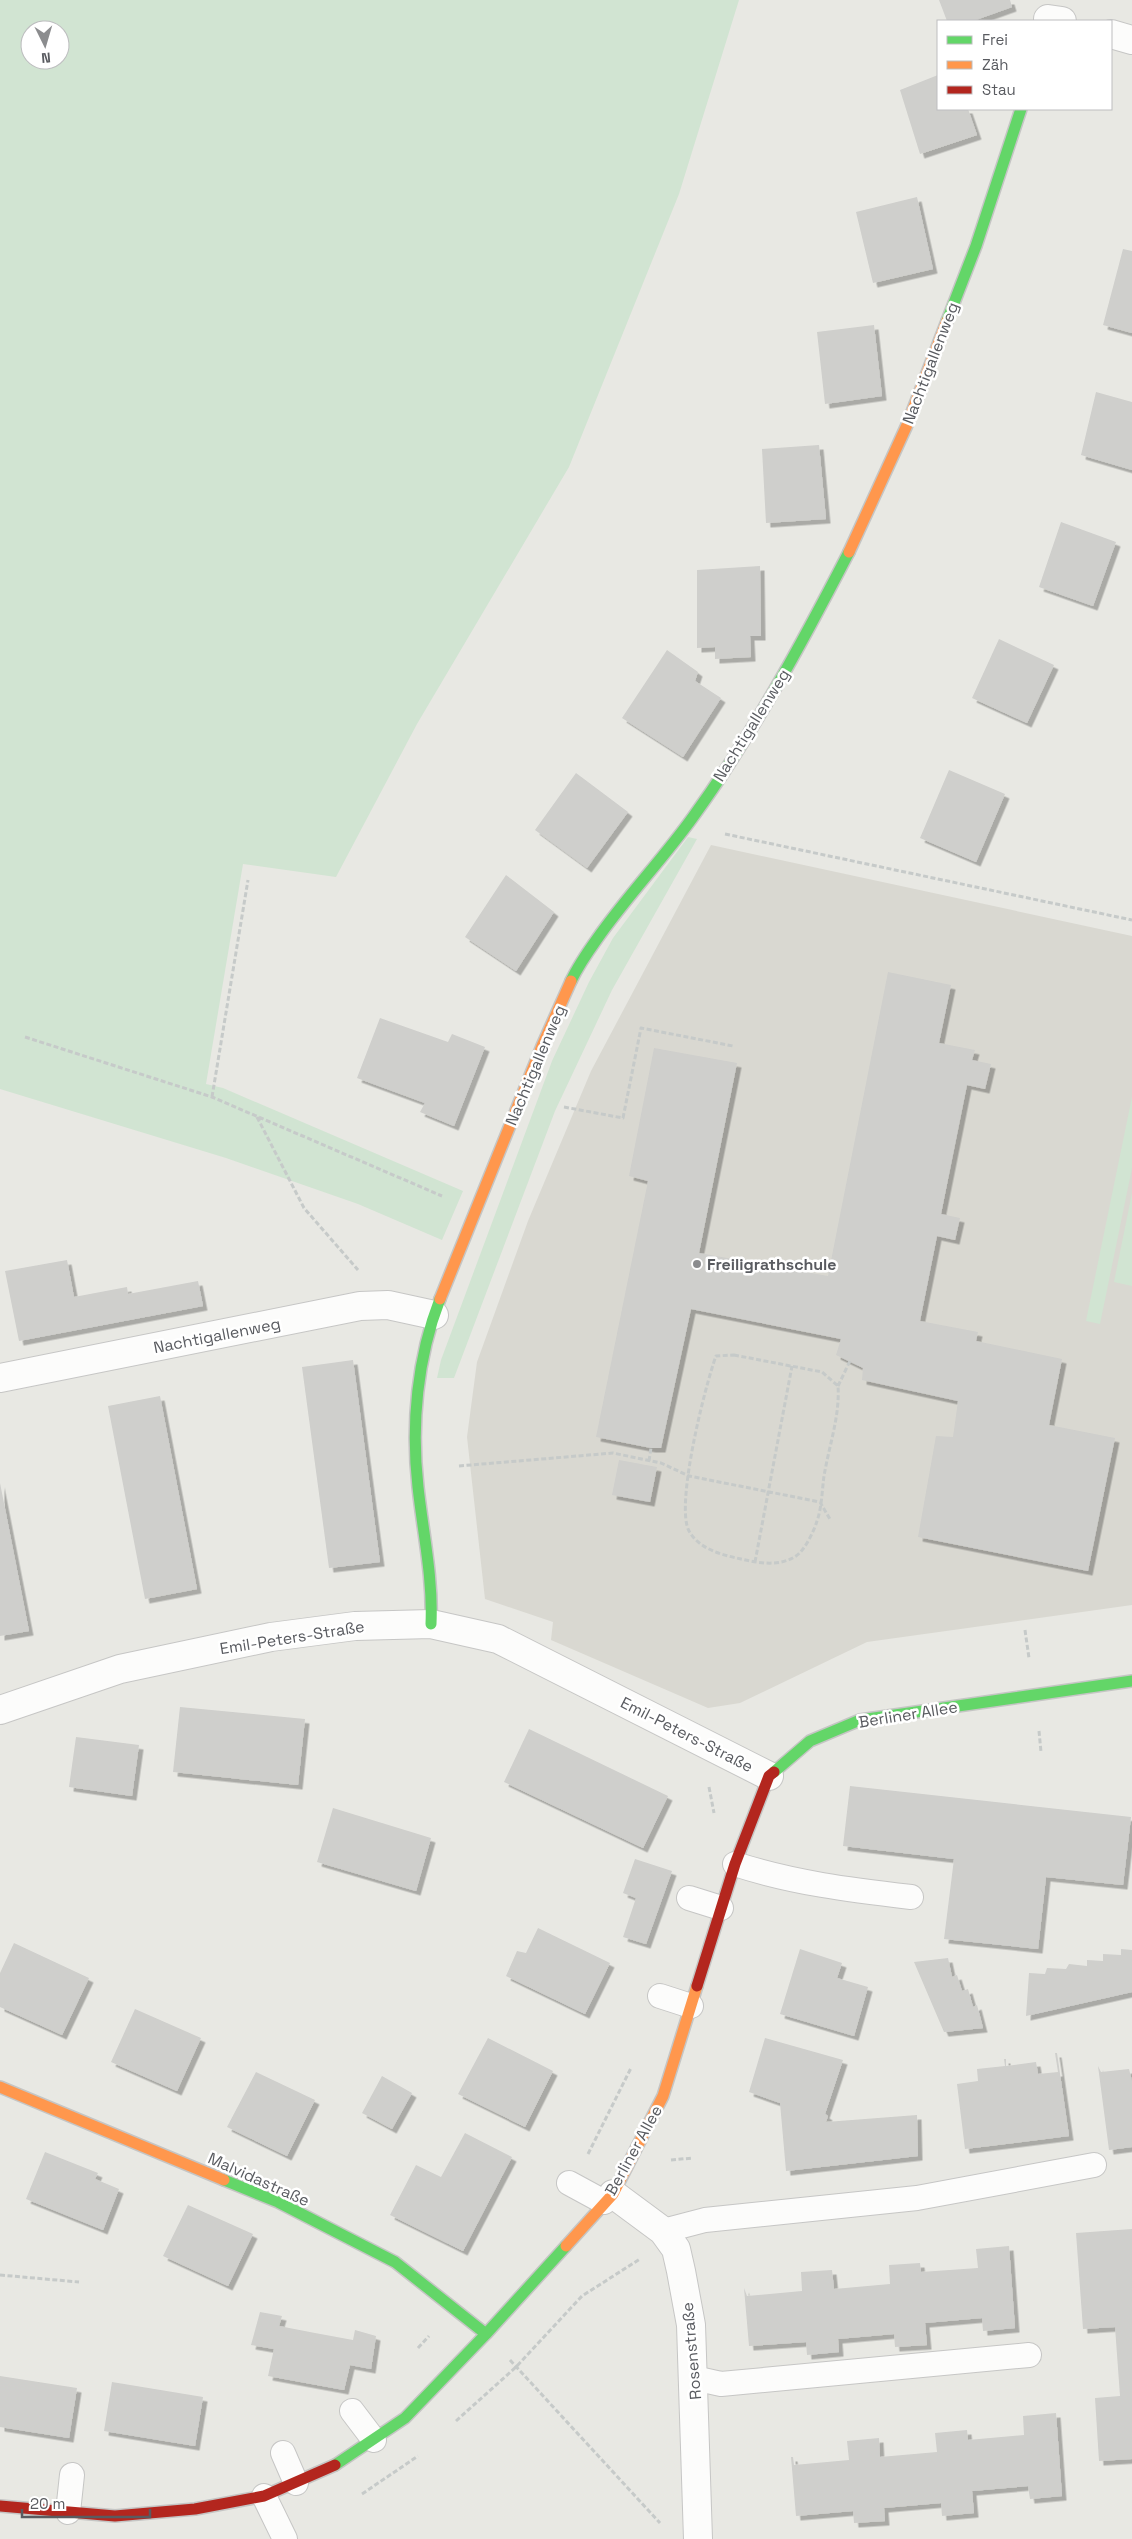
<svg xmlns="http://www.w3.org/2000/svg" width="1132" height="2539" font-family="'Space Grotesk',sans-serif">
	<style>
		.education { fill: #d9d8d1 }
		.green { fill: #d1e4d2; fill-rule: evenodd }
		.building { fill: #cfcfcc; filter: url(#shadow) }
		.lines { fill: none; stroke-linecap: round; stroke-linejoin: round }
		.lane-casing { stroke: #c6c6c5; stroke-width: 26 }
		.street-casing { stroke: #c6c6c5; stroke-width: 30 }
		.fast-casing { stroke: #c5c5c4; stroke-width: 14 }
		.slow-casing { stroke: #c5c5c4; stroke-width: 14 }
		.jam-casing { stroke: #c5c5c4; stroke-width: 14 }
		.path { stroke: #c6cac9; stroke-width: 3; stroke-dasharray: 5 2.5; stroke-linecap: butt }
		.lane { stroke: #fcfcfb; stroke-width: 24 }
		.street { stroke: #fcfcfb; stroke-width: 28 }
		.fast { stroke: #63d668; stroke-width: 11 }
		.slow { stroke: #ff974d; stroke-width: 11 }
		.jam { stroke: #b3261e; stroke-width: 11 }
		.poi-dot { fill: #8b8c8e; stroke: #fff; stroke-width: 2 }
		.labels { text-anchor: middle; stroke-width: 5; stroke-linejoin: round; paint-order: stroke }
		.street-label { font-size: 16px; fill: #595b60; stroke: #fff }
		.poi-label { font-size: 16px; font-weight: bold; fill: #595b60; stroke: #fff; text-anchor: start }
	</style>
	<defs>
		<filter id="shadow"><feDropShadow dx="4.5" dy="4.5" stdDeviation="0" flood-color="#0004"/></filter>
	</defs>
	<rect width="100%" height="100%" fill="#e8e8e3"/>
	<path class="education" d="M 711,845 L 1132,936 L 1132,1605 L 867,1642 L 740,1703 L 708,1708 L 551,1640 L 553,1622 L 485,1599 L 467,1437 L 477,1362 L 528,1221 L 591,1071 Z"/>
	<path class="green" d="M 0,0 L 739,0 L 679,194 L 569,467 L 417,724 L 336,877 L 243,864 L 206,1084 L 223,1088 L 463,1191 L 442,1240 L 358,1204 L 226,1158 L 0,1089 ZM 30,30 L 60,30 L 60,60 L 30,60 Z
		M 688,837 L 697,839 L 612,990 L 555,1111 L 454,1378 L 437,1378 L 441,1360 L 552,1061 L 589,982 L 613,938 Z
		M 1132,1097 L 1132,1168 L 1100,1324 L 1086,1321 Z
		M 1132,1193 L 1132,1286 L 1114,1282 Z"/>
	<path class="building" d="M 939,0 L 1010,0 L 1012,7 L 973,21 L 947,21 Z
		M 938,75 L 938,109 L 968,109 L 977,135 L 920,154 L 900,90 Z
		M 917,197 L 933,269 L 873,283 L 856,212 Z
		M 1123,249 L 1132,251 L 1132,333 L 1103,325 Z
		M 874,325 L 882,396 L 825,404 L 817,332 Z
		M 1096,392 L 1132,402 L 1132,470 L 1081,455 Z
		M 819,445 L 826,519 L 766,523 L 762,449 Z
		M 1061,522 L 1116,542 L 1093,606 L 1039,587 Z
		M 760,566 L 761,636 L 750,636 L 751,657 L 715,659 L 715,647 L 697,648 L 697,570 Z
		M 999,639 L 1054,665 L 1027,723 L 972,698 Z
		M 667,650 L 698,672 L 695,681 L 721,698 L 683,757 L 622,718 Z
		M 949,770 L 1005,794 L 976,862 L 920,838 Z
		M 576,773 L 628,812 L 587,868 L 535,830 Z
		M 506,875 L 554,912 L 516,971 L 465,937 Z
		M 888,972 L 951,985 L 939,1043 L 975,1050 L 972,1060 L 991,1064 L 985,1089 L 967,1085 L 941,1214 L 960,1218 L 955,1240 L 937,1236 L 920,1321 L 978,1332 L 976,1341 L 1062,1359 L 1049,1425 L 1115,1438 L 1088,1571 L 918,1537 L 936,1436 L 953,1437 L 958,1401 L 862,1380 L 863,1368 L 836,1355 L 841,1339 L 691,1309 L 661,1448 L 651,1448 L 596,1437 L 648,1181 L 629,1176 L 654,1048 L 737,1063 L 699,1253 L 828,1276 Z
		M 380,1018 L 448,1042 L 452,1034 L 485,1047 L 454,1126 L 420,1112 L 425,1103 L 357,1078 Z
		M 67,1260 L 74,1297 L 127,1287 L 128,1294 L 198,1281 L 203,1306 L 19,1341 L 5,1271 Z
		M 353,1360 L 380,1562 L 329,1568 L 302,1367 Z
		M 160,1396 L 197,1589 L 145,1599 L 108,1406 Z
		M 619,1460 L 657,1467 L 650,1502 L 612,1495 Z
		M 0,1483 L 29,1631 L 0,1636 Z
		M 180,1707 L 305,1719 L 298,1785 L 173,1772 Z
		M 529,1729 L 668,1796 L 643,1848 L 504,1782 Z
		M 76,1737 L 139,1745 L 132,1796 L 69,1787 Z
		M 850,1786 L 1131,1817 L 1123,1885 L 1046,1877 L 1038,1949 L 944,1939 L 954,1859 L 843,1846 Z
		M 333,1808 L 431,1838 L 416,1891 L 317,1862 Z
		M 635,1859 L 672,1871 L 646,1944 L 623,1937 L 636,1898 L 623,1893 Z
		M 538,1928 L 610,1963 L 585,2014 L 506,1976 L 517,1951 L 526,1953 Z
		M 14,1943 L 89,1978 L 62,2035 L 0,2007 L 0,1973 Z
		M 800,1949 L 842,1963 L 837,1978 L 868,1987 L 854,2036 L 780,2014 Z
		M 1121,1949 L 1132,1950 L 1132,1992 L 1026,2016 L 1029,1973 L 1045,1974 L 1047,1968 L 1066,1969 L 1069,1964 L 1087,1966 L 1087,1960 L 1103,1961 L 1103,1954 L 1121,1955 Z
		M 948,1958 L 952,1977 L 957,1975 L 962,1991 L 968,1989 L 973,2007 L 977,2005 L 983,2028 L 944,2032 L 914,1962 Z
		M 135,2009 L 201,2038 L 177,2091 L 111,2062 Z
		M 488,2038 L 553,2071 L 525,2127 L 458,2094 Z
		M 765,2038 L 843,2060 L 825,2114 L 828,2116 L 826,2122 L 917,2115 L 918,2156 L 786,2171 L 780,2103 L 749,2092 Z
		M 1055,2053 L 1057,2053 L 1069,2136 L 965,2149 L 957,2084 L 978,2081 L 977,2069 L 1005,2066 L 1004,2059 L 1006,2059 L 1006,2066 L 1036,2062 L 1038,2074 L 1058,2072 Z
		M 1098,2066 L 1101,2072 L 1129,2069 L 1132,2081 L 1132,2147 L 1109,2150 Z
		M 256,2072 L 315,2100 L 287,2156 L 227,2127 Z
		M 382,2076 L 412,2093 L 392,2129 L 362,2113 Z
		M 465,2133 L 512,2157 L 463,2251 L 390,2215 L 416,2165 L 441,2177 Z
		M 45,2152 L 98,2173 L 95,2179 L 119,2189 L 103,2230 L 26,2199 Z
		M 188,2205 L 253,2234 L 228,2286 L 163,2256 Z
		M 1132,2229 L 1132,2459 L 1099,2461 L 1095,2398 L 1120,2396 L 1115,2327 L 1083,2329 L 1076,2233 Z
		M 1009,2246 L 1015,2328 L 983,2331 L 982,2318 L 925,2323 L 927,2345 L 895,2347 L 894,2334 L 838,2339 L 839,2352 L 807,2355 L 806,2342 L 749,2346 L 744,2288 L 747,2296 L 802,2291 L 801,2272 L 832,2270 L 834,2289 L 890,2284 L 889,2265 L 920,2263 L 921,2272 L 978,2268 L 976,2249 Z
		M 260,2312 L 282,2316 L 279,2326 L 315,2333 L 353,2340 L 355,2330 L 376,2336 L 371,2369 L 350,2365 L 344,2390 L 268,2376 L 274,2349 L 251,2345 Z
		M 0,2376 L 77,2388 L 69,2438 L 0,2427 Z
		M 112,2382 L 203,2397 L 195,2446 L 104,2431 Z
		M 1056,2413 L 1062,2496 L 1030,2499 L 1028,2486 L 972,2491 L 974,2513 L 942,2516 L 941,2503 L 884,2508 L 885,2521 L 854,2523 L 853,2511 L 796,2516 L 791,2457 L 793,2457 L 794,2465 L 849,2460 L 847,2441 L 879,2438 L 880,2457 L 937,2452 L 935,2433 L 967,2430 L 968,2440 L 1024,2435 L 1023,2416 Z"/>
	<g class="lines">
		<defs>
			<path id="lane" d="M 735,1864 C 793,1883 851,1890 911,1897
				M 689,1898 L 721,1908
				M 660,1996 L 691,2006
				M 569,2183 L 604,2202
				M 663,2231 L 705,2220 L 917,2198 L 1094,2165
				M 694,2378 L 721,2384 L 1029,2355
				M 352,2411 L 374,2440
				M 283,2453 L 296,2483
				M 264,2496 L 285,2539
				M 68,2512 L 72,2475"/>
			<path id="street" d="M 1048,21 L 1048,19 L 1062,21
				M 1111,34 L 1132,40
				M 0,1378 L 360,1306 L 388,1305 L 434,1315
				M 0,1710 L 120,1669 L 271,1637 L 355,1626 L 431,1624 L 498,1639 L 769,1776
				M 613,2194 L 663,2231 L 676,2249 L 681,2271 L 691,2325 L 698,2539"/>
			<path id="fast" d="M 947,321 L 976,246 L 1021,109
				M 571,981 C 578,966 587,953 597,939 C 627,896 663,859 693,817 C 753,734 802,643 849,552
				M 431,1624 C 433,1577 423,1533 418,1487 C 411,1425 417,1358 440,1299
				M 774,1772 L 810,1741 L 860,1720 L 1132,1681
				M 224,2180 L 278,2202 L 395,2262 L 486,2334
				M 335,2465 L 405,2418 L 486,2334 L 566,2246"/>
			<path id="slow" d="M 849,552 L 907,425 L 947,321
				M 440,1299 L 542,1046 L 571,981
				M 0,2087 L 224,2180
				M 566,2246 L 613,2194 L 663,2096 L 697,1986"/>
			<path id="jam" d="M 697,1986 L 735,1864 L 769,1776 L 774,1772
				M 0,2506 L 115,2516 L 195,2509 L 264,2496 L 335,2465"/>
		</defs>
		<use href="#lane" class="lane-casing"/>
		<use href="#street" class="street-casing"/>
		<use href="#fast" class="fast-casing"/>
		<use href="#slow" class="slow-casing"/>
		<use href="#jam" class="jam-casing"/>
		<path class="path" d="M 725,834 L 1132,920
			M 25,1037 L 212,1097 L 442,1196
			M 212,1097 L 248,880
			M 564,1107 L 623,1118 L 641,1028 L 733,1046
			M 257,1117 L 304,1208 L 358,1270
			M 734,1355 L 822,1372 L 838,1386 C 840,1416 829,1446 824,1476 C 822,1490 822,1507 817,1521 C 814,1531 805,1550 796,1556 C 779,1567 759,1563 741,1559 C 722,1555 699,1549 689,1531 C 675,1505 705,1386 716,1356 Z
			M 838,1386 L 850,1361
			M 649,1461 L 651,1448
			M 459,1466 L 613,1453 L 661,1463 L 689,1476 L 820,1502 L 831,1521
			M 755,1562 L 792,1366
			M 1025,1630 L 1029,1658
			M 1039,1731 L 1041,1752
			M 709,1787 L 714,1813
			M 588,2154 L 631,2068
			M 671,2160 L 693,2158
			M 0,2275 L 79,2282
			M 418,2348 L 429,2336
			M 510,2360 L 660,2523
			M 456,2421 L 516,2367 L 582,2296 L 640,2259
			M 362,2494 L 418,2456"/>
		<use href="#lane" class="lane"/>
		<use href="#street" class="street"/>
		<use href="#fast" class="fast"/>
		<use href="#slow" class="slow"/>
		<use href="#jam" class="jam"/>
	</g>
	<circle class="poi-dot" cx="697" cy="1264" r="5"/>
	<g class="labels">
		<g class="street-label">
			<text transform="translate(930 363) rotate(-69)" y="6">Nachtigallenweg</text>
			<text transform="translate(751 725) rotate(-58)" y="6">Nachtigallenweg</text>
			<text transform="translate(535 1065) rotate(-67)" y="6">Nachtigallenweg</text>
			<text transform="translate(217 1335) rotate(-11)" y="6">Nachtigallenweg</text>
			<text transform="translate(292 1637) rotate(-9)" y="6">Emil-Peters-Straße</text>
			<text transform="translate(908 1714) rotate(-9)" y="6">Berliner Allee</text>
			<text transform="translate(687 1734) rotate(27)" y="6">Emil-Peters-Straße</text>
			<text transform="translate(633 2150) rotate(-61)" y="6">Berliner Allee</text>
			<text transform="translate(259 2179) rotate(24)" y="6">Malvidastraße</text>
			<text transform="translate(691 2351) rotate(-95)" y="6">Rosenstraße</text>
		</g>
		<g class="poi-label">
			<text x="707" y="1270">Freiligrathschule</text>
		</g>
	</g>
	<rect x="937" y="20" width="175" height="90" fill="#ffffff" stroke="#bdbdbf"/>
	<rect x="947" y="36" width="25" height="8" fill="#63d668" stroke="#bdbdbf"/>
	<text x="982" y="45" font-size="15" fill="#595b60">Frei</text>
	<rect x="947" y="61" width="25" height="8" fill="#ff974d" stroke="#bdbdbf"/>
	<text x="982" y="70" font-size="15" fill="#595b60">Zäh</text>
	<rect x="947" y="86" width="25" height="8" fill="#b3261e" stroke="#bdbdbf"/>
	<text x="982" y="95" font-size="15" fill="#595b60">Stau</text>
	<g transform="translate(45 45) rotate(175)"><circle r="24" fill="#ffffff" stroke="#bdbdbf"/>
	<path d="M0-4L9 19L0 12L-9 19Z" fill="#8b8c8e"/>
	<text y="-8" font-size="14" font-weight="bold" text-anchor="middle" fill="#595b60">N</text>
	</g>
	<path d="M22 2509v8h128v-8" fill="none" stroke="#595b60" stroke-width="2.5"/>
	<text x="30" y="2509" font-size="15" fill="#595b60" stroke="#ffffff" stroke-width="4" paint-order="stroke">20 m</text>
</svg>
